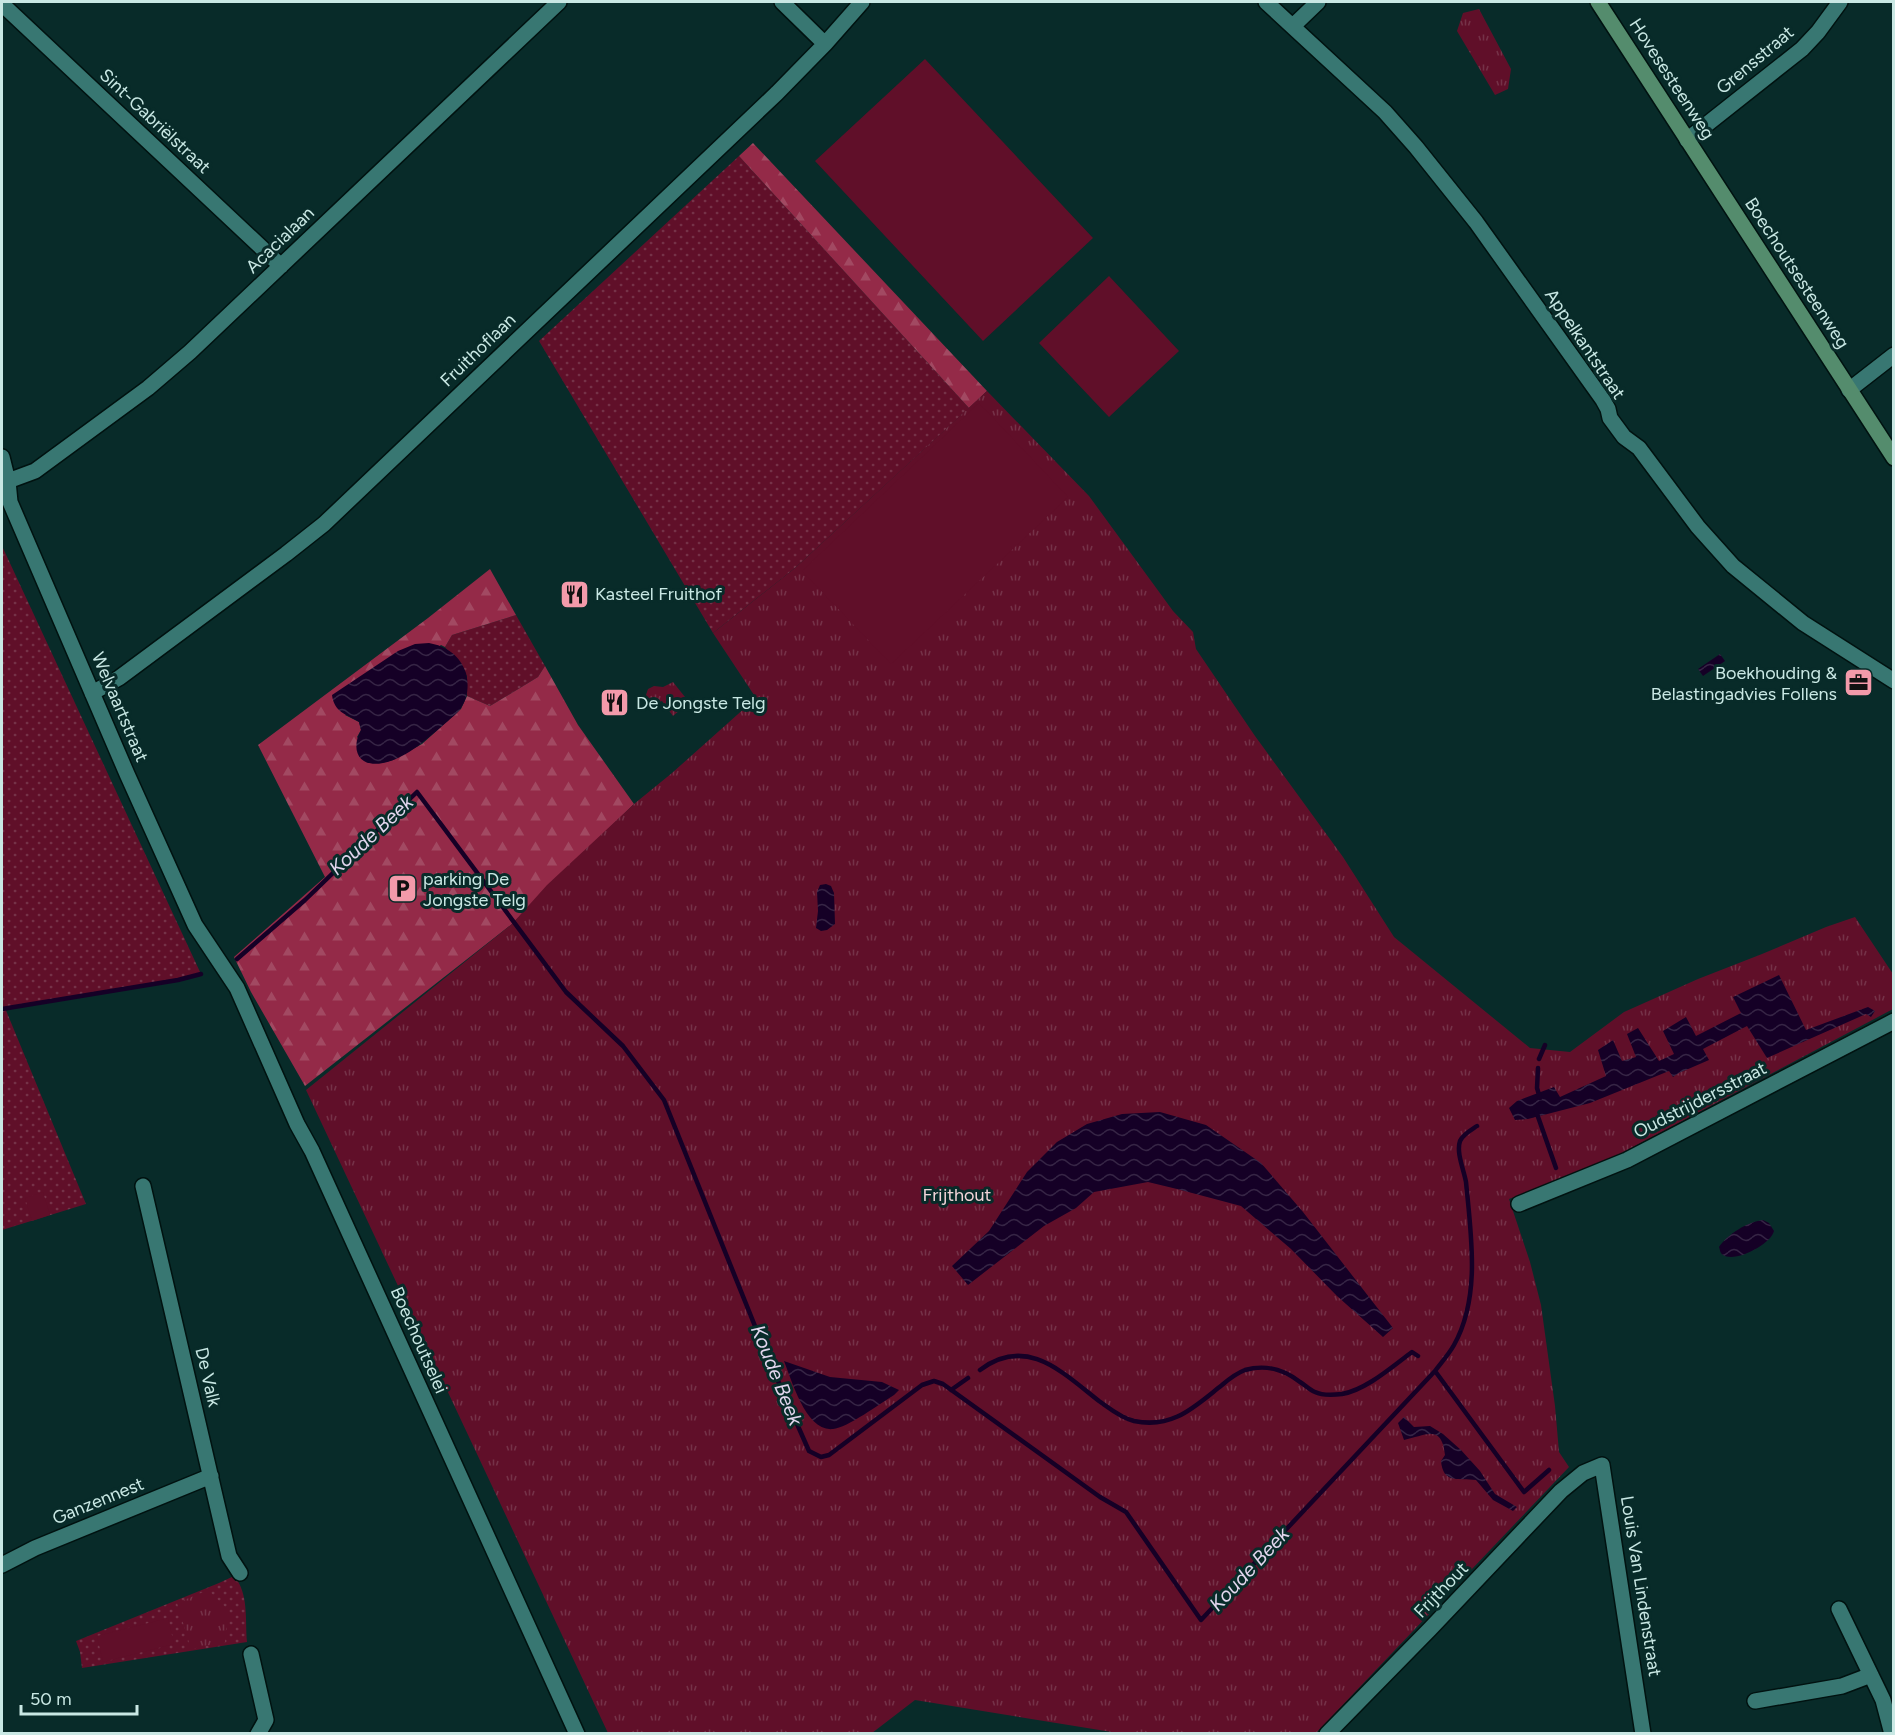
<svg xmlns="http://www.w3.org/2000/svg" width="1895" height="1735" font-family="Figtree,sans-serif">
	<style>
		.grass { fill: url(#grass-dots) }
		.forest { fill: url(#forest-firs) }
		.park { fill: url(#park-tufts) }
		.pitch { fill: #600f29 }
		.water { fill: url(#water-waves) }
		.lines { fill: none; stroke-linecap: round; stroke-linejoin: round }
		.stream { stroke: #150026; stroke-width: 4.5 }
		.street-casing { stroke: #011210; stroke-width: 18 }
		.secondary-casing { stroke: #011210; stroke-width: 18 }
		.street { stroke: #387772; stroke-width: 15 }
		.secondary { stroke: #548c6d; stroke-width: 15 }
		.labels { text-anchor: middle; stroke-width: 6; stroke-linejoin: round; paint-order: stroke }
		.street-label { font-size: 18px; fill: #c9e8e4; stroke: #082b29 }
		.poi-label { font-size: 18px; fill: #c9e8e4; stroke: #082b29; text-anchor: start }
		.park-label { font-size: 18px; fill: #f3d5d9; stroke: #082b29 }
		.water-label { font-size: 20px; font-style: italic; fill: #e2d6ee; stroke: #082b29 }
	</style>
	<defs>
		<pattern id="grass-dots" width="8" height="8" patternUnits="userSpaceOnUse" patternTransform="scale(1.5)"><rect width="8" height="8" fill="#600f29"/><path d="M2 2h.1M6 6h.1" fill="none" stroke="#753248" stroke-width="1.8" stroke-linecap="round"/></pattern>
		<pattern id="forest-firs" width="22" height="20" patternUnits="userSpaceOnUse" patternTransform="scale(1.5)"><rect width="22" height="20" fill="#942a48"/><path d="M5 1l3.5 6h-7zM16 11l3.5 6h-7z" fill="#a24962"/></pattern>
		<pattern id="park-tufts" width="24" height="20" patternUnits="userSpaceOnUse" patternTransform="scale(1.5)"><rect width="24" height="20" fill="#600f29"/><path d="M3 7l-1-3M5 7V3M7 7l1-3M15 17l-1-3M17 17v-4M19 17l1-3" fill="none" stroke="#753248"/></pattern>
		<pattern id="water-waves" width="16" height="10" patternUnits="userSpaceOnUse" patternTransform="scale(1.5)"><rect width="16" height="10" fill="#150026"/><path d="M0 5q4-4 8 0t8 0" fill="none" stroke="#362545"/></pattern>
	</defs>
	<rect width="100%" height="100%" fill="#082b29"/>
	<path class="grass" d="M 739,156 L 969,408 L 795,568 L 713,633 L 539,341 Z
		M 2,546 L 201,974 L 178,980 L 5,1008 L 86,1204 L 2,1230 Z
		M 516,615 L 545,666 L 538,677 L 490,706 L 467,696 L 467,676 L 445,647 L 452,635 Z
		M 234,1576 C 249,1593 245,1620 247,1642 L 82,1668 L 80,1652 L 76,1641 L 219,1583 Z"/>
	<path class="forest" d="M 753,143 L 987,391 L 969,408 L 739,156 Z
		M 490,569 L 516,615 L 452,635 L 445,647 L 441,645 L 345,715 L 359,722 L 361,730 L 357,737 L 382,763 L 393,760 L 422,744 L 461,709 L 467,696 L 490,706 L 538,677 L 545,666 L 578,725 L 634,804 L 548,887 L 512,924 L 305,1086 L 251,992 L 234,957 L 325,877 L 258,745 L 428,618 Z"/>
	<path class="park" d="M 1479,9 L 1511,69 L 1508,89 L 1495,95 L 1457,31 L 1463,13 Z
		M 987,391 L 1089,496 L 1173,611 L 1193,632 L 1196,649 L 1255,736 L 1343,857 L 1394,937 L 1530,1048 L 1570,1052 L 1624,1012 L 1698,979 L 1762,954 L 1826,927 L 1855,917 L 1893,974 L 1893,1009 L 1603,1163 L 1509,1199 L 1530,1262 L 1541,1305 L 1555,1406 L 1559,1452 L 1569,1467 L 1316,1733 L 1118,1733 L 915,1700 L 872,1733 L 608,1733 L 306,1090 L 512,924 L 547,885 L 634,804 L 672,773 L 756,698 L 713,633 L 795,568 Z
		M 673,682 L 689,702 L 673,716 L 662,701 L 656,703 L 648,699 L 646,695 L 648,689 L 654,686 L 663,687 Z
		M 208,1590 L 228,1610 L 225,1642 L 191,1649 L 177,1603 Z"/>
	<path class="pitch" d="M 925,59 L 1093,238 L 983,341 L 815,161 Z
		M 1109,276 L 1179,351 L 1109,417 L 1039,343 Z
		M 979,403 L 1068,497 L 891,664 L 802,571 Z
		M 43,1192 L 50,1215 L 32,1221 L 25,1198 Z
		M 168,1618 L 174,1644 L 103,1662 L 97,1636 Z"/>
	<path class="water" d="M 429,643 C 446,646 460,655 466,673 C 469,685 468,698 461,708 C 458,713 452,717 448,721 C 429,737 408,758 383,763 C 359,768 350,750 361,730 L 359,722 C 346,714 334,712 332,695 L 398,651 L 415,644 Z
		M 1720,654 L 1725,661 L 1703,676 L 1698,669 Z
		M 826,884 L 831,886 L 834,893 L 835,924 L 827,930 L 821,931 L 816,928 L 818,911 L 817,892 L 820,885 Z
		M 1779,975 L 1806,1030 L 1868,1007 L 1875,1011 L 1871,1017 L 1866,1014 L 1767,1058 L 1747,1026 L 1703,1049 L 1709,1060 L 1679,1073 L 1673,1077 L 1669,1071 L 1590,1103 L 1528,1119 L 1515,1120 L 1509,1108 L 1517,1101 L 1554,1087 L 1560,1097 L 1606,1076 L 1598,1050 L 1613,1040 L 1622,1061 L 1636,1057 L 1627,1034 L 1638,1028 L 1659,1061 L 1674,1054 L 1663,1031 L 1686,1017 L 1696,1036 L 1741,1013 L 1733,997 Z
		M 1160,1112 L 1206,1125 L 1261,1163 L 1303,1212 L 1393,1328 L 1383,1337 L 1337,1296 L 1291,1249 L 1241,1206 L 1177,1189 L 1148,1182 L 1094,1192 L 1076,1208 L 1044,1226 L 968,1285 L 952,1266 L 989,1231 L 1027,1172 L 1057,1142 L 1087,1124 L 1122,1114 Z
		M 1763,1220 L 1769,1223 L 1774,1231 C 1771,1244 1736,1263 1723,1255 C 1720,1253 1720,1250 1719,1247 C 1728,1234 1747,1222 1763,1220 Z
		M 784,1361 L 830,1377 L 882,1382 L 899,1390 L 894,1395 C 881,1403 847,1428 833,1429 C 806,1432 792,1381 784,1361 Z
		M 1404,1417 L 1414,1427 L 1430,1426 L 1443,1434 L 1461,1450 L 1480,1471 L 1495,1494 L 1517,1507 L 1513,1511 L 1493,1500 L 1476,1480 C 1458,1478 1443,1484 1441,1461 L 1445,1455 C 1442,1424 1426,1435 1404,1440 L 1398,1423 Z"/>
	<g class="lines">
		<path class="stream" d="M 237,959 L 305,900 L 417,792 L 566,992 L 623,1046 L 664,1100 L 767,1356 L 809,1451 L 821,1457 L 829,1455 L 922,1385 L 934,1381 L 943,1384 L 1100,1497 L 1126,1512 L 1201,1620 L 1435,1371
			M 2,1009 L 178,980 L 201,974
			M 1539,1059 L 1545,1045
			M 1538,1068 L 1537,1088 L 1540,1098
			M 1536,1111 L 1556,1168
			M 1477,1126 C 1471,1130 1463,1134 1460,1141 C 1456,1153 1464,1170 1466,1182 C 1471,1235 1481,1297 1454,1345 C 1449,1354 1441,1363 1435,1371 L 1524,1492 L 1549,1470
			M 980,1370 C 1026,1335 1062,1372 1099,1401 C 1109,1408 1121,1418 1134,1421 C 1173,1429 1194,1407 1222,1385 C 1229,1379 1237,1373 1245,1370 C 1266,1364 1283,1369 1300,1382 C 1305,1385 1310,1390 1315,1392 C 1323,1396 1334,1395 1342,1394 C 1366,1390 1393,1366 1412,1352 L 1418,1356
			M 951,1390 L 968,1378"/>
		<defs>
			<path id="street" d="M 782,2 L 825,44
				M 1266,2 L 1385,112 L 1416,147 L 1476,222 L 1603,400 L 1608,409 L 1610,418 L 1624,437 L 1639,448 L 1698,527 L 1733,566 L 1803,623 L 1894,681
				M 2,4 L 281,266
				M 1293,26 L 1318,2
				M 1687,140 L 1802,49 L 1818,32 L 1840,2
				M 1849,390 L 1894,355
				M 2,457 L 8,481 L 10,502 L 127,774 L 195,925 L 237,988 L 297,1124 L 312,1151 L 577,1734
				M 8,481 L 35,471 L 148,388 L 190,352 L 559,2
				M 92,693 L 119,678 L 286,554 L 324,524 L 777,93 L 825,44 L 862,2
				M 143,1186 L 229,1556 L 240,1573
				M 1519,1204 L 1627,1160 L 1894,1021
				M 2,1565 L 35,1548 L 211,1476
				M 1839,1609 L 1883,1700 L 1892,1734
				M 251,1654 L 266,1720 L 258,1734
				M 1755,1701 L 1842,1686 L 1871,1675
				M 1327,1734 L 1430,1629 L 1561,1491 L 1583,1473 L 1602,1465 L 1643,1734"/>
			<path id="secondary" d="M 1598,2 L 1894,458"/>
		</defs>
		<use href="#street" class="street-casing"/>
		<use href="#secondary" class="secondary-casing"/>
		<use href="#street" class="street"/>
		<use href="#secondary" class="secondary"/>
	</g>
	<defs>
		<symbol id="restaurant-square" viewBox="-11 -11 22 22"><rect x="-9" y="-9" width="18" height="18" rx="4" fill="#f39aaa" stroke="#082b29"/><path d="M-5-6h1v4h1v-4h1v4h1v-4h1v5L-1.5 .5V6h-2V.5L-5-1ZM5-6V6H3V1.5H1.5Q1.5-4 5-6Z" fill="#111"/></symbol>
		<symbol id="office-square" viewBox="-11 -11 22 22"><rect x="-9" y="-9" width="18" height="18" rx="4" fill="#f39aaa" stroke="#082b29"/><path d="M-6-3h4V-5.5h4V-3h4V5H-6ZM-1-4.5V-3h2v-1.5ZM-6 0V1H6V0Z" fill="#111"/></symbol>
		<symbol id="parking-square" viewBox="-11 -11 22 22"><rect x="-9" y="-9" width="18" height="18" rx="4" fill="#f39aaa" stroke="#082b29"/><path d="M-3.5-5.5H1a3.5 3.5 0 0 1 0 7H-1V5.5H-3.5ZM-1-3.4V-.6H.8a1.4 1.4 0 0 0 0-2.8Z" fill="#111"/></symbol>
	</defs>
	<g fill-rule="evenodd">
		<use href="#restaurant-square" x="558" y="578" width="33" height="33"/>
		<use href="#office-square" x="1842" y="666" width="33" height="33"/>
		<use href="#restaurant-square" x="598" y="686" width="33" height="33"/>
		<use href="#parking-square" x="386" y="872" width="33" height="33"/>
	</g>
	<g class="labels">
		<g class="street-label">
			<text transform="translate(1755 60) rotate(-40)" y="6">Grensstraat</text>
			<text transform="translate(1672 79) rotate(57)" y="6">Hovesesteenweg</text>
			<text transform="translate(155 121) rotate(43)" y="6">Sint-Gabriëlstraat</text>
			<text transform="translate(280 240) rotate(-44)" y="6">Acacialaan</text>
			<text transform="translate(1797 273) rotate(57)" y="6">Boechoutsesteenweg</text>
			<text transform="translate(1585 344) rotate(56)" y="6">Appelkantstraat</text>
			<text transform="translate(478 350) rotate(-44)" y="6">Fruithoflaan</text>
			<text transform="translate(120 707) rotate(67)" y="6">Welvaartstraat</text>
			<text transform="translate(1700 1100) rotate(-27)" y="6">Oudstrijdersstraat</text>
			<text transform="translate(419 1340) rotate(66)" y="6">Boechoutselei</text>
			<text transform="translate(208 1377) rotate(77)" y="6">De Valk</text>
			<text transform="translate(98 1501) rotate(-22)" y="6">Ganzennest</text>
			<text transform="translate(1641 1586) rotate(81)" y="6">Louis Van Lindenstraat</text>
			<text transform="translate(1441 1590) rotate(-46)" y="6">Frijthout</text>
		</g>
		<g class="poi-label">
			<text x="595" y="600">Kasteel Fruithof</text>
			<text x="1837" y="679" text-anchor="end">Boekhouding &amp;<tspan x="1837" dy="21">Belastingadvies Follens</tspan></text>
			<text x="636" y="709">De Jongste Telg</text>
			<text x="423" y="885">parking De<tspan x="423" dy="21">Jongste Telg</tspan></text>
		</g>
		<g class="park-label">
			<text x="957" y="1201">Frijthout</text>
		</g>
		<g class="water-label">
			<text transform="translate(371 835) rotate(-43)" y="7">Koude Beek</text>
			<text transform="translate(777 1375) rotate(68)" y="7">Koude Beek</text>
			<text transform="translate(1249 1569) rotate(-47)" y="7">Koude Beek</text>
		</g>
	</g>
	<rect width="1895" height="1735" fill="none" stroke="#c9e8e4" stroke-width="6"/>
	<path d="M21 1705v9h116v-9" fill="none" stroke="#c9e8e4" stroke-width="3"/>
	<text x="30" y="1705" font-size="18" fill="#c9e8e4" stroke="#082b29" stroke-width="4.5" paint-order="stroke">50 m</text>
</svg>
